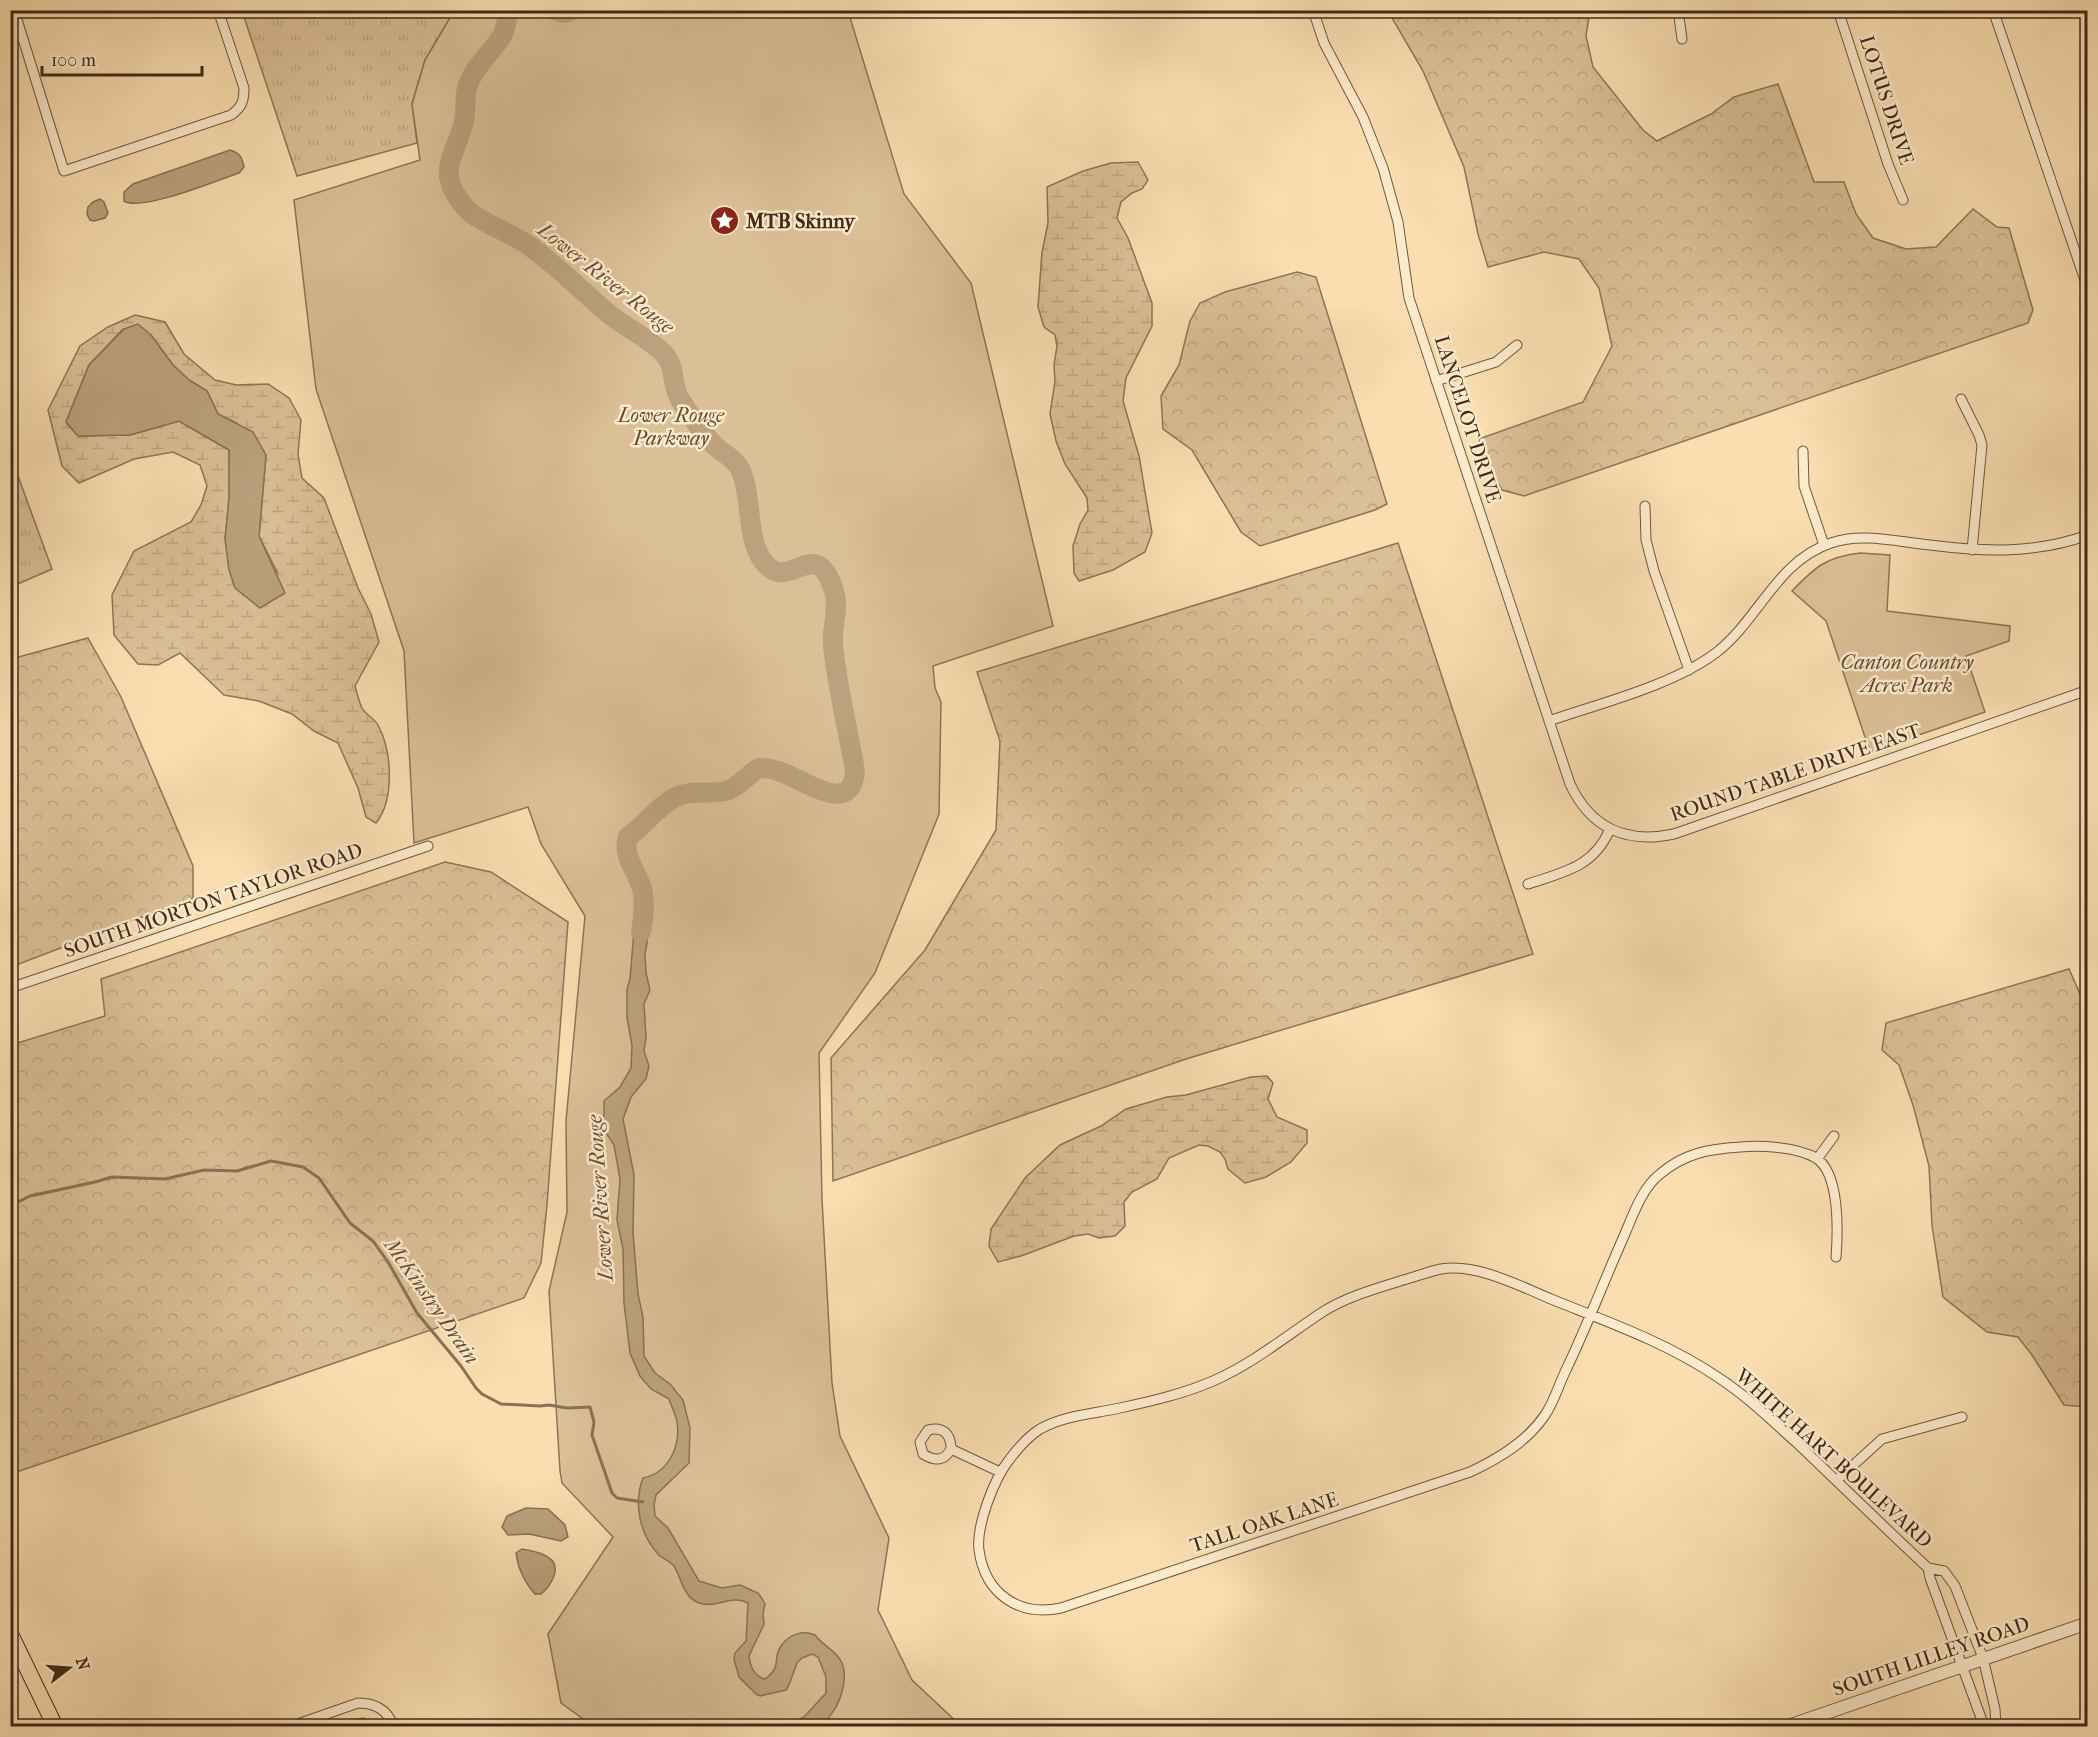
<svg xmlns="http://www.w3.org/2000/svg" width="2098" height="1737" font-family="'IM FELL French Canon',serif">
	<style>
		.grass { fill: url(#grass-tufts); stroke: #8e7458; stroke-width: 1.5 }
		.forest { fill: url(#forest-crowns); stroke: #8e7458; stroke-width: 1.5 }
		.wetland { fill: url(#wetland-marsh); stroke: #8e7458; stroke-width: 1.5; fill-rule: evenodd }
		.park { fill: #dbbf96; stroke: #8e7458; stroke-width: 1.5 }
		.water { fill: #bba17d; stroke: #8a7155; stroke-width: 1.5 }
		.lines { fill: none; stroke-linecap: round; stroke-linejoin: round }
		.stream { stroke: #8a7155; stroke-width: 3 }
		.river { stroke: #bba17d; stroke-width: 20 }
		.minor-casing { stroke: #6f573f; stroke-width: 11 }
		.tertiary-casing { stroke: #6f573f; stroke-width: 14 }
		.primary-casing { stroke: #412a19; stroke-width: 17 }
		.minor { stroke: #fceacc; stroke-width: 9 }
		.tertiary { stroke: #fceacc; stroke-width: 12 }
		.primary { stroke: #fadeb0; stroke-width: 15 }
		.labels { text-anchor: middle; stroke-width: 5; stroke-linejoin: round; paint-order: stroke }
		.street-label { font-size: 20px; fill: #412a19; stroke: #fceacc }
		.poi-label { font-size: 20px; font-weight: bold; fill: #412a19; stroke: #fceacc; text-anchor: start }
		.park-label { font-size: 20px; font-style: italic; fill: #604832; stroke: #fceacc }
		.water-label { font-size: 21px; font-style: italic; fill: #664e37; stroke: #fceacc }
	</style>
	<defs>
		<pattern id="grass-tufts" width="24" height="20" patternUnits="userSpaceOnUse" patternTransform="scale(1.5)"><rect width="24" height="20" fill="#dbbf96"/><path d="M3 7l-1-3M5 7V3M7 7l1-3M15 17l-1-3M17 17v-4M19 17l1-3" fill="none" stroke="#bda481"/></pattern>
		<pattern id="forest-crowns" width="20" height="18" patternUnits="userSpaceOnUse" patternTransform="scale(1.5)"><rect width="20" height="18" fill="#dbbf96"/><path d="M2 6a3 3 0 1 1 6 0M12 15a3 3 0 1 1 6 0" fill="none" stroke="#bda481"/></pattern>
		<pattern id="wetland-marsh" width="20" height="14" patternUnits="userSpaceOnUse" patternTransform="scale(1.5)"><rect width="20" height="14" fill="#dbbf96"/><path d="M1 5h8M5 5V1M11 12h8M15 12V8" fill="none" stroke="#bda481"/></pattern>
	</defs>
	<rect width="100%" height="100%" fill="#fadeb0"/>
	<filter id="stains"><feTurbulence type="fractalNoise" baseFrequency=".00333" numOctaves="4"/><feColorMatrix values="0 0 0 0 .2 0 0 0 0 .09 0 0 0 0 .02 0 0 0 .5 -.17"/></filter>
	<radialGradient id="worn" r=".72"><stop offset=".6" stop-color="#630" stop-opacity="0"/><stop offset="1" stop-color="#630" stop-opacity=".3"/></radialGradient>
	<path class="grass" d="M 242,11 L 454,11 L 425,60 L 412,104 L 417,143 L 297,176 Z
		M 10,454 L 52,569 L 11,587 L 10,587 Z
		M 364,1718 L 375,1726 L 330,1726 L 346,1721 Z"/>
	<path class="forest" d="M 1388,11 L 1590,11 L 1586,36 L 1593,67 L 1643,130 L 1657,141 L 1711,114 L 1734,97 L 1778,84 L 1814,182 L 1844,182 L 1856,214 L 1873,238 L 1906,249 L 1936,247 L 1973,209 L 1997,227 L 2009,228 L 2033,310 L 2028,323 L 1524,496 L 1502,490 L 1488,466 L 1479,439 L 1583,402 L 1612,346 L 1599,288 L 1579,259 L 1544,252 L 1488,267 L 1478,234 L 1464,167 L 1423,71 Z
		M 1297,272 L 1316,277 L 1387,504 L 1375,510 L 1260,546 L 1241,532 L 1192,450 L 1163,429 L 1161,396 L 1179,365 L 1190,321 L 1200,303 L 1225,292 Z
		M 1398,543 L 1533,954 L 1186,1059 L 833,1181 L 831,1058 L 925,950 L 996,830 L 1000,741 L 977,672 Z
		M 88,638 L 121,697 L 193,866 L 193,899 L 147,915 L 11,967 L 11,659 Z
		M 445,862 L 491,872 L 568,922 L 547,1205 L 541,1263 L 524,1298 L 11,1474 L 11,1045 L 105,1016 L 101,979 Z
		M 2069,969 L 2088,1012 L 2087,1407 L 2064,1405 L 2032,1355 L 2018,1337 L 1987,1332 L 1943,1297 L 1932,1225 L 1929,1166 L 1913,1105 L 1899,1065 L 1882,1050 L 1886,1023 Z"/>
	<path class="wetland" d="M 1138,162 L 1148,180 L 1142,189 L 1132,193 L 1121,202 L 1117,218 L 1128,238 L 1152,303 L 1152,326 L 1126,378 L 1123,401 L 1139,456 L 1152,533 L 1145,552 L 1113,570 L 1079,581 L 1074,573 L 1073,546 L 1080,524 L 1088,510 L 1087,498 L 1065,464 L 1056,441 L 1050,414 L 1055,381 L 1054,365 L 1057,346 L 1055,335 L 1044,327 L 1038,307 L 1042,252 L 1048,223 L 1047,187 L 1083,171 L 1111,163 Z
		M 135,315 L 165,322 L 184,354 L 215,380 L 236,385 L 268,384 L 289,398 L 301,420 L 298,454 L 302,478 L 324,498 L 358,588 L 371,614 L 379,642 L 355,686 C 357,693 359,702 362,708 C 366,715 374,718 378,725 C 392,751 395,799 376,823 L 366,817 L 358,788 L 338,743 L 314,731 L 292,714 L 259,701 L 224,695 L 180,653 L 158,665 L 138,664 L 114,635 L 112,595 L 134,551 L 191,522 L 201,505 L 207,486 L 200,465 L 173,452 L 134,459 L 79,483 L 62,466 L 48,410 L 80,346 L 108,327 ZM 123,329 L 151,335 L 173,365 L 189,380 L 207,391 L 218,414 L 237,423 L 266,456 L 259,536 L 277,572 L 225,539 L 229,499 L 229,450 L 179,421 L 130,435 L 78,436 L 66,422 L 89,365 Z
		M 1267,1076 L 1273,1083 L 1268,1099 L 1277,1117 L 1307,1130 L 1307,1143 L 1291,1162 L 1266,1177 L 1245,1183 L 1228,1169 L 1225,1159 L 1220,1152 L 1208,1146 L 1199,1145 L 1169,1158 L 1157,1179 L 1132,1192 L 1124,1202 L 1125,1226 L 1115,1236 L 1099,1238 L 1088,1234 L 1074,1236 L 1021,1256 L 998,1262 L 989,1246 L 991,1229 L 1025,1178 L 1060,1145 L 1101,1126 L 1126,1109 L 1167,1097 L 1186,1095 L 1251,1077 Z"/>
	<path class="park" d="M 454,11 L 848,11 L 904,194 L 971,283 L 1053,626 L 933,666 L 935,688 L 941,702 L 939,814 L 875,973 L 819,1053 L 822,1199 L 832,1383 L 840,1436 L 889,1538 L 878,1610 L 912,1680 L 961,1726 L 593,1726 L 561,1703 L 548,1634 L 613,1537 L 562,1483 L 560,1471 L 549,1291 L 567,1212 L 566,1121 L 585,916 L 541,844 L 528,807 L 414,843 L 404,651 L 316,389 L 294,200 L 420,160 L 412,104 L 425,60 Z
		M 1860,553 L 1890,555 L 1887,611 L 2010,626 L 2009,641 L 1966,656 L 1985,712 L 1870,752 L 1826,621 L 1792,591 C 1815,567 1826,557 1860,553 Z"/>
	<path class="water" d="M 230,150 C 240,153 242,157 244,167 L 239,173 C 218,180 141,212 124,201 L 124,192 L 133,184 Z
		M 100,199 L 104,202 L 108,213 L 105,218 L 94,221 L 90,220 L 87,214 L 88,207 L 93,202 Z
		M 138,324 L 151,335 L 173,365 L 189,380 L 207,391 L 218,414 L 253,432 L 266,455 L 259,536 L 285,593 L 260,608 L 235,588 L 229,570 L 225,539 L 229,499 L 229,450 L 179,421 L 130,435 L 78,436 L 66,422 L 89,365 L 124,329 Z
		M 644,906 L 648,920 L 647,943 L 645,954 L 646,973 L 650,990 L 644,1004 L 646,1038 L 644,1051 L 649,1066 L 646,1079 L 631,1097 L 623,1119 L 634,1175 L 633,1233 L 638,1294 L 643,1317 L 644,1356 L 655,1373 L 670,1384 L 683,1400 L 690,1428 L 689,1463 L 656,1495 L 654,1505 L 655,1516 L 668,1528 L 699,1581 L 722,1588 L 740,1585 L 758,1593 L 761,1597 L 765,1604 L 763,1614 L 764,1624 L 749,1656 C 750,1667 755,1677 765,1679 C 783,1666 772,1659 781,1646 C 789,1634 803,1630 815,1635 C 822,1645 835,1650 841,1661 C 851,1680 837,1718 817,1726 C 808,1729 794,1727 784,1726 L 804,1717 L 826,1693 L 826,1677 L 818,1657 L 812,1654 L 802,1658 L 797,1663 L 789,1685 L 786,1690 L 760,1696 L 756,1694 L 739,1677 L 734,1659 L 735,1653 L 746,1641 L 748,1603 C 732,1594 716,1609 699,1603 C 683,1597 682,1579 674,1566 C 670,1561 663,1559 659,1555 C 640,1535 633,1504 643,1478 C 668,1473 681,1447 677,1422 C 676,1414 671,1406 669,1399 L 651,1389 L 640,1376 L 630,1353 L 624,1303 L 623,1249 L 617,1220 L 620,1179 L 614,1145 L 601,1125 L 604,1114 L 604,1101 L 620,1087 L 631,1068 L 632,1046 L 627,1017 L 627,989 L 630,979 L 634,931 Z
		M 526,1508 L 548,1509 L 565,1525 L 568,1537 L 561,1541 L 529,1534 L 508,1535 L 502,1527 L 507,1516 Z
		M 522,1549 C 531,1551 542,1552 549,1558 C 563,1567 550,1587 541,1594 L 535,1594 C 525,1583 518,1568 516,1553 Z"/>
	<g class="lines">
		<path class="stream" d="M 10,1206 L 30,1196 L 95,1182 L 112,1177 L 165,1179 L 204,1170 L 237,1171 L 271,1161 L 303,1167 L 319,1178 L 350,1223 L 373,1241 L 388,1262 L 417,1313 L 461,1366 L 476,1388 L 482,1394 L 501,1404 L 540,1406 L 549,1405 L 567,1408 L 590,1407 L 594,1422 L 592,1435 L 612,1493 L 617,1498 L 643,1502"/>
		<path class="river" d="M 509,10 C 507,18 506,27 503,34 C 494,50 479,62 471,78 C 463,92 467,105 464,121 C 461,139 447,158 449,177 C 451,190 462,206 472,214 C 491,227 514,234 532,248 C 560,268 584,293 610,315 C 626,327 643,336 659,349 C 679,365 669,383 681,401 C 690,415 702,432 713,444 C 722,454 735,457 741,471 C 753,499 745,535 763,561 C 789,597 815,530 834,591 C 840,608 831,628 833,645 C 837,687 848,729 855,771 C 852,819 801,777 778,771 C 772,769 766,768 759,768 C 748,774 741,785 729,790 C 710,796 693,788 674,798 C 656,808 644,826 628,837 C 621,857 640,874 643,893 C 645,906 643,919 641,932
			M 554,10 L 564,13 L 571,10"/>
		<defs>
			<path id="minor" d="M 14,10 L 64,171 L 231,115 C 242,107 244,101 244,88 L 218,10
				M 1313,10 L 1324,43 L 1363,117 L 1383,168 L 1398,222 L 1409,298 L 1570,784 C 1591,829 1627,844 1674,834 L 2088,690
				M 1678,10 L 1682,39
				M 1838,10 L 1888,164 L 1903,200
				M 1993,10 L 2088,289
				M 1436,381 L 1496,362 L 1517,345
				M 1961,399 L 1979,435 L 1982,445 L 1972,550
				M 1803,451 L 1804,486 L 1824,545
				M 1645,506 L 1646,540 L 1654,571 L 1689,670
				M 1549,721 C 1601,703 1674,685 1717,652 C 1759,619 1777,561 1831,543 C 1862,532 1898,542 1930,545 C 1985,552 2035,554 2088,535
				M 1528,884 C 1564,872 1594,867 1610,829
				M 10,988 L 428,846
				M 1817,1159 L 1834,1136
				M 1836,1257 C 1838,1232 1840,1173 1816,1158 C 1797,1147 1761,1145 1740,1147 C 1709,1149 1685,1153 1660,1174 C 1642,1188 1633,1215 1624,1236 C 1604,1281 1587,1326 1566,1370 C 1559,1384 1554,1402 1545,1415 C 1527,1442 1498,1459 1470,1472 L 1061,1608 C 1019,1617 985,1594 979,1550 C 976,1526 994,1479 1009,1460 C 1018,1448 1027,1437 1040,1429 C 1065,1415 1093,1414 1120,1408 C 1152,1401 1183,1394 1213,1381 C 1252,1364 1285,1337 1321,1313 C 1347,1296 1381,1287 1410,1278 C 1420,1275 1431,1271 1441,1269 C 1476,1263 1520,1286 1551,1299 C 1608,1322 1668,1343 1719,1378 C 1748,1397 1772,1421 1798,1444 C 1841,1485 1884,1527 1928,1568 L 1944,1571 L 1955,1586 L 1983,1658 L 1995,1709 L 1996,1726
				M 951,1449 C 944,1462 934,1461 923,1454 L 920,1442 L 928,1430 C 943,1426 951,1434 951,1449 L 1000,1472
				M 1837,1480 L 1882,1439 L 1962,1417
				M 1928,1568 L 1930,1578 L 1984,1726
				M 292,1726 L 358,1703 C 375,1703 388,1710 393,1726"/>
			<path id="tertiary" d="M 1788,1726 L 2088,1623"/>
			<path id="primary" d="M 10,1633 L 55,1726"/>
		</defs>
		<use href="#minor" class="minor-casing"/>
		<use href="#tertiary" class="tertiary-casing"/>
		<use href="#primary" class="primary-casing"/>
		<use href="#minor" class="minor"/>
		<use href="#tertiary" class="tertiary"/>
		<use href="#primary" class="primary"/>
	</g>
	<defs>
		<symbol id="sight-disc" viewBox="-11 -11 22 22"><circle r="9.5" fill="#8f2418" stroke="#fceacc"/><path d="M0-6L1.8-2.2L6-1.7L2.9 1.2L3.7 5.4L0 3.3L-3.7 5.4L-2.9 1.2L-6-1.7L-1.8-2.2Z" fill="#fff"/></symbol>
	</defs>
	<g fill-rule="evenodd">
		<use href="#sight-disc" x="708" y="204" width="33" height="33"/>
	</g>
	<g class="labels">
		<g class="street-label">
			<text transform="translate(1887 100) rotate(72)" y="7">LOTUS DRIVE</text>
			<text transform="translate(1468 419) rotate(72)" y="7">LANCELOT DRIVE</text>
			<text transform="translate(1795 772) rotate(-19)" y="7">ROUND TABLE DRIVE EAST</text>
			<text transform="translate(213 900) rotate(-19)" y="7">SOUTH MORTON TAYLOR ROAD</text>
			<text transform="translate(1834 1458) rotate(42)" y="7">WHITE HART BOULEVARD</text>
			<text transform="translate(1264 1522) rotate(-18)" y="7">TALL OAK LANE</text>
			<text transform="translate(1931 1656) rotate(-19)" y="7">SOUTH LILLEY ROAD</text>
		</g>
		<g class="poi-label">
			<text x="746" y="228">MTB Skinny</text>
		</g>
		<g class="park-label">
			<text x="671" y="422">Lower Rouge<tspan x="671" dy="23">Parkway</tspan></text>
			<text x="1907" y="669">Canton Country<tspan x="1907" dy="23">Acres Park</tspan></text>
		</g>
		<g class="water-label">
			<text transform="translate(606 278) rotate(38)" y="7">Lower River Rouge</text>
			<text transform="translate(600 1198) rotate(-94)" y="7">Lower River Rouge</text>
			<text transform="translate(432 1301) rotate(55)" y="7">McKinstry Drain</text>
		</g>
	</g>
	<rect width="2098" height="1737" fill="none" stroke="#fadeb0" stroke-width="36"/>
	<rect x="12" y="12" width="2074" height="1713" fill="none" stroke="#412a19" stroke-width="3"/>
	<rect x="18" y="18" width="2062" height="1701" fill="none" stroke="#412a19" stroke-width="1.5"/>
	<g transform="translate(69 1668) rotate(73)" stroke="#fceacc" stroke-width="4.5" paint-order="stroke">
	<path d="M0-4.5L10 22L0 15L-10 22Z" fill="#412a19"/>
	<text y="-9" font-size="16" font-weight="bold" text-anchor="middle" fill="#412a19">N</text>
	</g>
	<path d="M42 66v9h160v-9" fill="none" stroke="#412a19" stroke-width="3"/>
	<text x="51" y="66" font-size="18" fill="#412a19" stroke="#fceacc" stroke-width="4.5" paint-order="stroke">100 m</text>
	<rect width="100%" height="100%" filter="url(#stains)"/>
	<rect width="100%" height="100%" fill="url(#worn)"/>
</svg>
